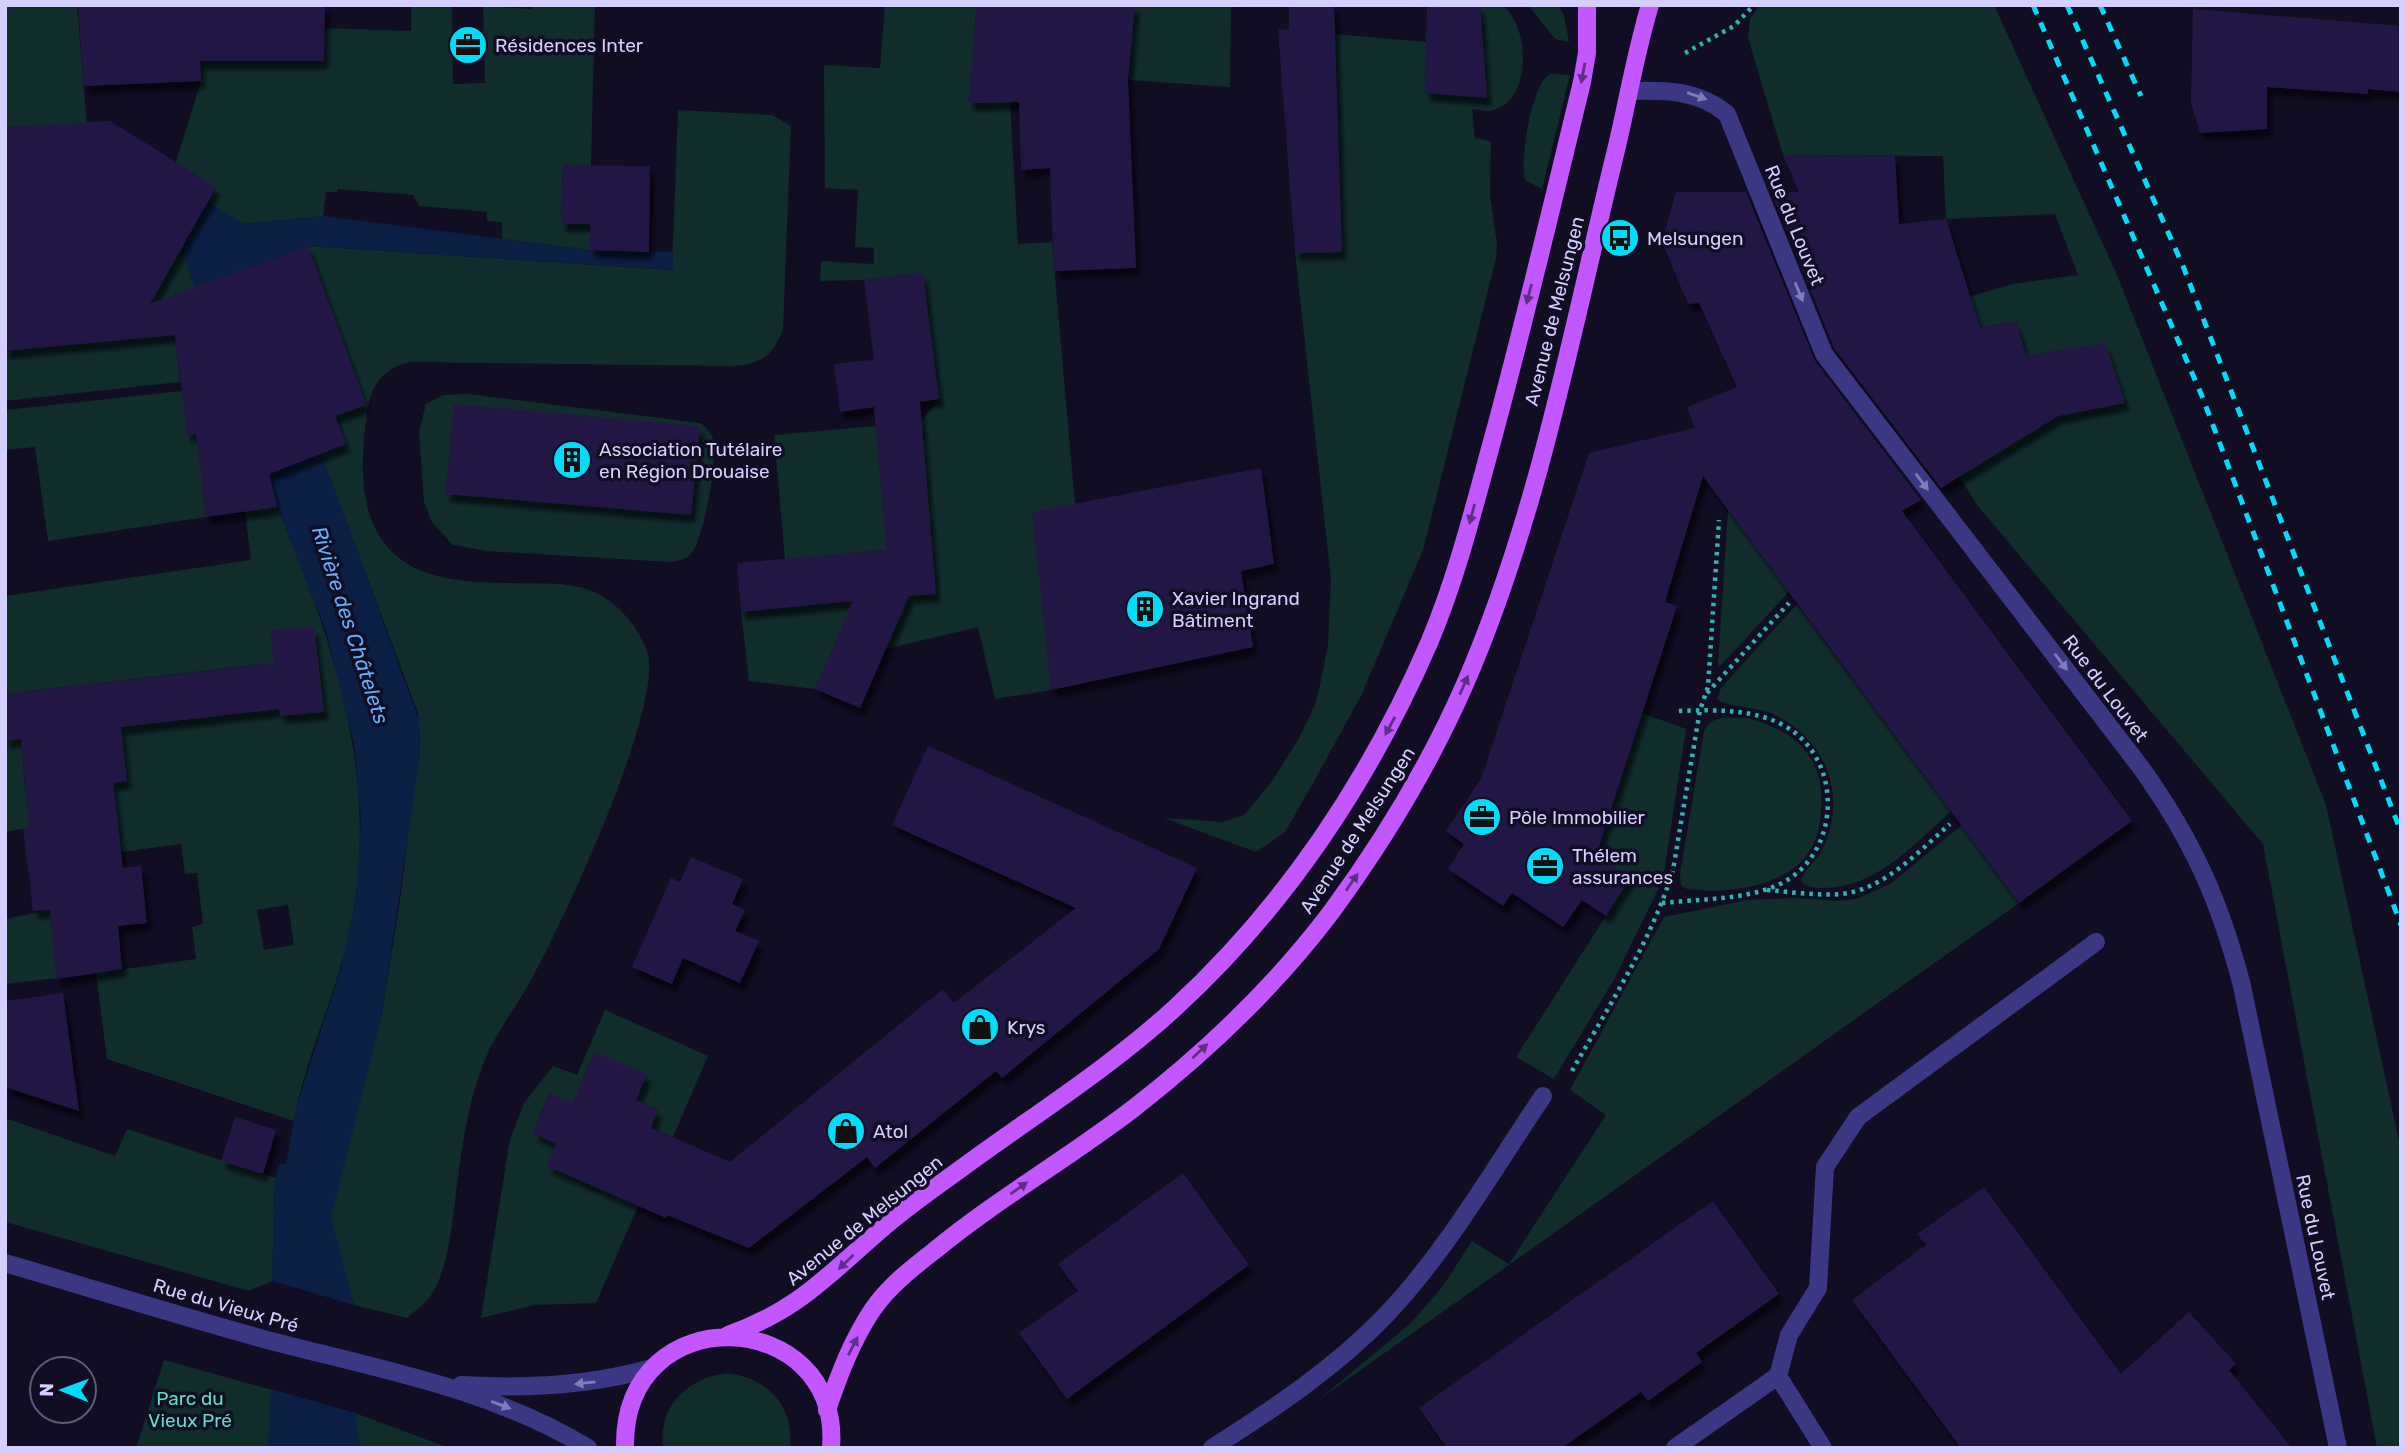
<svg xmlns="http://www.w3.org/2000/svg" width="2406" height="1453" font-family="Rubik,sans-serif">
	<style>
		.green { fill: #102d2c; fill-rule: evenodd }
		.water { fill: #0b1f44 }
		.building { fill: #221944; filter: url(#shadow) }
		.lines { fill: none; stroke-linecap: round; stroke-linejoin: round }
		.path { stroke: #2cb6b0; stroke-width: 4.5; stroke-dasharray: 3.5 5; stroke-linecap: butt }
		.minor { stroke: #3b3783; stroke-width: 18 }
		.major { stroke: #c256ff; stroke-width: 18 }
		.rail { stroke: #00ddfa; stroke-width: 5; stroke-dasharray: 10 9; stroke-linecap: butt }
		.oneway { fill: #612e86 }
		.oneway2 { fill: #807bbb }
		.labels { text-anchor: middle; stroke-width: 7; stroke-linejoin: round; paint-order: stroke }
		.poi-label { font-size: 19px; fill: #d5cfff; stroke: #110d23; text-anchor: start }
		.street-label { font-size: 19px; fill: #d5cfff; stroke: #110d23 }
		.park-label { font-size: 19px; fill: #59e1c1; stroke: #110d23 }
		.water-label { font-size: 21px; font-style: italic; fill: #5db1ff; stroke: #110d23 }
	</style>
	<defs>
		<filter id="shadow"><feDropShadow dx="4.5" dy="8" stdDeviation="2" flood-color="#0009"/></filter>
	</defs>
	<rect width="100%" height="100%" fill="#110d23"/>
	<path class="green" d="M 5,5 L 77,5 L 91,172 L 66,124 L 5,127 Z
		M 411,5 L 452,5 L 453,84 L 485,83 L 483,6 L 532,9 L 532,5 L 595,5 L 591,165 L 563,165 L 561,223 L 590,224 L 590,250 L 502,239 L 502,222 L 487,221 L 487,212 L 419,206 L 413,195 L 337,189 L 337,192 L 326,192 L 323,216 L 244,224 L 207,202 L 176,162 L 201,81 L 199,51 L 231,61 L 324,61 L 325,28 L 411,31 Z
		M 885,5 L 977,5 L 974,36 L 984,38 L 1008,65 L 1018,244 L 1052,242 L 1075,504 L 1051,690 L 995,699 L 978,627 L 886,649 L 834,646 L 815,689 L 749,681 L 741,612 L 936,593 L 921,422 L 939,399 L 923,273 L 864,280 L 820,281 L 821,261 L 874,264 L 874,248 L 855,247 L 858,190 L 825,188 L 824,65 L 880,68 Z
		M 1135,5 L 1231,5 L 1230,87 L 1128,80 Z
		M 1480,5 L 1502,5 C 1531,26 1533,105 1489,111 C 1484,111 1477,109 1472,109 L 1475,138 L 1491,141 L 1490,195 L 1497,245 L 1496,258 L 1423,550 L 1361,696 L 1312,785 L 1285,832 L 1256,852 L 1164,818 L 1223,822 L 1244,815 L 1270,784 L 1298,740 L 1315,705 L 1322,676 L 1328,644 L 1331,579 L 1295,253 L 1342,251 L 1335,34 L 1426,42 L 1425,93 L 1487,98 Z
		M 1528,5 L 1558,5 L 1564,15 L 1569,42 L 1555,39 Z
		M 1760,5 L 1995,7 L 2117,275 L 2326,805 L 2401,1150 L 2401,1448 L 2377,1448 L 2263,844 L 1977,505 L 1959,476 L 2048,422 L 2022,379 L 2026,355 L 2016,321 L 1954,333 L 1936,306 L 2013,284 L 2078,275 L 2055,214 L 1946,219 L 1943,156 L 1783,155 L 1748,38 L 1750,19 Z
		M 1550,74 L 1570,75 L 1542,189 L 1525,180 C 1519,161 1532,83 1550,74 Z
		M 678,110 L 772,115 L 791,126 L 783,329 C 774,355 760,365 733,366 L 410,362 C 382,368 370,387 367,414 C 357,480 359,557 438,576 C 460,582 483,582 506,583 C 533,584 566,581 592,591 C 616,601 636,624 646,648 C 669,698 560,929 530,982 C 516,1007 498,1030 486,1057 C 467,1102 461,1154 455,1202 C 451,1230 448,1267 433,1292 C 427,1303 416,1310 407,1318 L 354,1305 L 330,1218 L 382,1013 L 401,894 L 420,738 L 418,713 L 321,454 L 346,444 L 335,416 L 365,404 L 308,246 L 672,270 Z
		M 176,233 L 200,303 L 174,323 L 180,382 L 5,401 L 5,352 L 12,351 L 7,281 L 84,273 L 90,343 L 134,339 Z
		M 182,391 L 224,431 L 256,453 L 271,483 L 203,491 L 206,517 L 48,541 L 35,447 L 5,450 L 5,410 Z
		M 468,394 L 700,423 C 706,427 711,432 713,439 C 718,458 704,542 690,555 C 684,560 677,561 670,562 L 487,551 L 453,545 L 432,522 L 424,502 L 419,431 L 426,404 L 443,395 Z
		M 876,426 L 887,550 L 785,559 L 774,435 Z
		M 277,507 C 335,644 383,788 348,938 C 334,1000 305,1058 294,1121 L 107,1059 L 96,973 L 196,959 L 192,927 L 203,924 L 197,873 L 185,874 L 181,844 L 92,856 L 113,783 L 127,781 L 121,727 L 267,709 L 262,664 L 5,694 L 5,596 L 251,560 L 245,511 ZM 288,905 L 294,945 L 264,950 L 257,910 Z
		M 1728,510 L 1789,592 L 1719,667 L 1718,664 Z
		M 1797,604 L 1951,811 C 1915,844 1874,890 1820,888 C 1812,887 1806,887 1801,881 C 1804,869 1817,861 1822,850 C 1849,797 1826,738 1773,714 C 1759,707 1725,707 1717,699 L 1721,688 Z
		M 1642,713 L 1686,729 L 1663,879 L 1615,978 L 1554,1079 L 1516,1057 L 1630,878 L 1596,855 Z
		M 1747,718 C 1797,731 1825,757 1821,811 C 1820,831 1814,850 1799,864 C 1772,888 1722,894 1687,889 L 1681,885 L 1680,874 L 1704,731 C 1712,714 1731,718 1747,718 Z
		M 21,739 L 26,797 L 51,824 L 5,832 L 5,741 Z
		M 1962,825 L 2019,903 L 1317,1401 L 1410,1324 L 1443,1286 L 1472,1241 L 1509,1264 L 1606,1115 L 1570,1090 L 1664,917 L 1747,900 L 1795,898 L 1838,901 L 1856,899 L 1890,884 Z
		M 50,910 L 57,978 L 5,984 L 5,919 Z
		M 605,1010 L 708,1056 L 673,1137 L 651,1128 L 658,1110 L 636,1100 L 595,1052 L 583,1078 L 579,1106 L 549,1094 L 533,1133 L 556,1144 L 639,1204 L 596,1303 L 534,1305 L 481,1318 L 510,1139 L 524,1103 L 553,1066 L 577,1075 Z
		M 5,1118 L 115,1156 L 127,1129 L 275,1178 L 272,1281 L 249,1291 L 5,1222 Z
		M 164,1360 L 355,1413 L 449,1448 L 136,1448 Z
		M 728,1373 C 767,1378 795,1406 790,1448 L 663,1448 C 658,1406 688,1377 728,1373 Z"/>
	<path class="water" d="M 207,202 L 244,224 L 323,216 L 590,250 L 673,252 L 673,270 L 308,246 L 253,266 L 419,720 L 420,755 L 382,1013 L 331,1218 L 354,1305 L 272,1281 L 275,1178 L 279,1164 L 286,1165 L 296,1108 L 341,968 L 356,897 L 361,820 L 354,744 L 326,631 L 277,507 L 271,483 L 256,453 L 206,321 L 176,233 Z
		M 271,1389 L 355,1413 L 361,1448 L 268,1448 Z"/>
	<path class="building" d="M 78,5 L 325,5 L 324,61 L 200,61 L 201,81 L 84,86 Z
		M 977,5 L 1135,5 L 1128,80 L 1136,268 L 1054,271 L 1050,168 L 1021,170 L 1019,102 L 968,103 Z
		M 1289,5 L 1334,5 L 1342,252 L 1295,253 L 1278,29 L 1289,30 Z
		M 1427,5 L 1480,5 L 1487,98 L 1425,93 Z
		M 2193,9 L 2401,26 L 2401,92 L 2368,89 L 2368,94 L 2267,87 L 2267,129 L 2200,133 L 2191,102 Z
		M 110,121 L 216,187 L 150,304 L 308,246 L 366,405 L 335,416 L 346,444 L 269,474 L 277,507 L 206,517 L 196,434 L 187,435 L 175,335 L 5,351 L 5,127 Z
		M 1783,155 L 1895,156 L 1899,224 L 1946,219 L 1980,328 L 2016,321 L 2026,355 L 2105,343 L 2125,403 L 2058,416 L 1941,488 L 1834,348 L 1771,192 L 1799,192 Z
		M 563,165 L 650,166 L 649,252 L 590,250 L 590,224 L 561,224 Z
		M 1676,192 L 1746,192 L 1815,361 L 1921,500 L 1902,511 L 2132,821 L 2019,903 L 1703,476 L 1665,602 L 1677,606 L 1596,855 L 1630,878 L 1606,916 L 1582,900 L 1563,927 L 1512,893 L 1503,906 L 1448,869 L 1464,844 L 1446,831 L 1481,779 L 1589,453 L 1695,428 L 1687,407 L 1737,387 L 1699,303 L 1688,304 L 1662,242 Z
		M 923,273 L 939,399 L 920,402 L 936,594 L 909,596 L 860,708 L 815,689 L 853,601 L 741,612 L 737,563 L 887,550 L 874,407 L 840,412 L 834,364 L 874,360 L 864,280 Z
		M 454,404 L 700,426 L 691,515 L 445,494 Z
		M 1261,468 L 1274,564 L 1241,571 L 1253,647 L 1051,690 L 1032,512 Z
		M 314,627 L 324,712 L 280,716 L 279,709 L 121,727 L 127,781 L 113,783 L 123,868 L 141,866 L 147,923 L 118,926 L 122,969 L 57,979 L 50,910 L 33,911 L 23,827 L 29,826 L 21,739 L 5,741 L 5,694 L 274,663 L 270,630 Z
		M 928,746 L 1197,868 L 1159,949 L 1002,1078 L 996,1071 L 875,1168 L 867,1157 L 749,1248 L 667,1215 L 666,1218 L 547,1166 L 556,1144 L 533,1133 L 550,1093 L 572,1103 L 595,1052 L 647,1074 L 636,1100 L 658,1110 L 651,1128 L 730,1162 L 943,989 L 954,1003 L 1076,908 L 892,825 Z
		M 691,857 L 743,879 L 732,904 L 745,910 L 735,931 L 759,941 L 740,983 L 683,958 L 672,984 L 632,967 L 671,878 L 680,882 Z
		M 63,993 L 79,1111 L 5,1087 L 5,1001 Z
		M 235,1117 L 276,1130 L 263,1174 L 221,1161 Z
		M 1183,1173 L 1249,1265 L 1067,1399 L 1019,1333 L 1078,1291 L 1058,1264 Z
		M 1984,1187 L 2121,1374 L 2189,1312 L 2236,1364 L 2229,1370 L 2292,1448 L 1961,1448 L 1852,1300 L 1926,1245 L 1917,1234 Z
		M 1713,1201 L 1779,1294 L 1696,1353 L 1702,1362 L 1648,1401 L 1641,1392 L 1562,1448 L 1447,1448 L 1419,1408 Z"/>
	<g class="lines">
		<path class="path" d="M 1685,53 L 1734,26 L 1754,5
			M 1707,693 L 1789,603
			M 1767,890 C 1791,892 1818,896 1842,894 C 1885,889 1919,851 1950,824
			M 1662,903 C 1699,899 1744,900 1778,885 C 1842,856 1845,758 1783,725 C 1751,708 1712,710 1678,711
			M 1572,1071 C 1608,1007 1652,940 1673,870 L 1700,710 L 1708,687 L 1719,520"/>
		<path class="minor" d="M 1630,91 C 1666,90 1698,90 1727,114 L 1824,354 L 2142,769 C 2193,841 2220,901 2242,986 L 2338,1448
			M 5,1263 C 94,1289 182,1317 271,1341 C 378,1369 492,1389 588,1448
			M 1778,1376 L 1823,1448
			M 461,1385 C 526,1389 589,1386 652,1368
			M 1212,1448 C 1272,1410 1335,1368 1385,1316 C 1447,1251 1493,1170 1543,1096
			M 1675,1448 L 1778,1376 L 1789,1335 L 1818,1288 L 1825,1167 L 1858,1117 L 2096,942"/>
		<path class="major" d="M 728,1335 C 796,1311 825,1278 877,1233 C 905,1208 936,1187 966,1165 C 1036,1114 1112,1066 1176,1007 C 1286,906 1370,779 1429,643 C 1457,577 1474,507 1493,438 C 1525,320 1553,201 1582,82 L 1587,53 L 1587,5
			M 827,1410 C 839,1375 852,1340 873,1309 C 889,1286 912,1268 934,1251 C 997,1199 1069,1158 1134,1108 C 1206,1052 1277,984 1332,911 C 1384,840 1430,764 1465,684 C 1539,514 1573,325 1617,146 C 1628,99 1636,51 1650,5
			M 625,1448 C 622,1295 842,1306 831,1448"/>
		<path class="rail" d="M 2033,5 L 2202,396 L 2401,925
			M 2067,5 L 2183,266 L 2401,832
			M 2100,5 L 2141,96"/>
	</g>
	<defs><path id="oneway-solid" d="M-6-.8H1V-3.2L6.5 0L1 3.2V.8H-6Z" transform="scale(1.75)"/></defs>
	<g class="oneway">
		<use href="#oneway-solid" transform="translate(1583 73) rotate(101)"/>
		<use href="#oneway-solid" transform="translate(1529 294) rotate(104)"/>
		<use href="#oneway-solid" transform="translate(1472 514) rotate(105)"/>
		<use href="#oneway-solid" transform="translate(1464 685) rotate(-66)"/>
		<use href="#oneway-solid" transform="translate(1390 726) rotate(118)"/>
		<use href="#oneway-solid" transform="translate(1352 882) rotate(-55)"/>
		<use href="#oneway-solid" transform="translate(1200 1051) rotate(-43)"/>
		<use href="#oneway-solid" transform="translate(1019 1188) rotate(-35)"/>
		<use href="#oneway-solid" transform="translate(846 1262) rotate(136)"/>
		<use href="#oneway-solid" transform="translate(853 1346) rotate(-63)"/>
	</g>
	<g class="oneway2">
		<use href="#oneway-solid" transform="translate(1697 96) rotate(19)"/>
		<use href="#oneway-solid" transform="translate(1799 292) rotate(68)"/>
		<use href="#oneway-solid" transform="translate(1922 482) rotate(53)"/>
		<use href="#oneway-solid" transform="translate(2061 662) rotate(53)"/>
		<use href="#oneway-solid" transform="translate(585 1383) rotate(174)"/>
		<use href="#oneway-solid" transform="translate(501 1405) rotate(20)"/>
	</g>
	<defs>
		<symbol id="office-disc" viewBox="-11 -11 22 22"><circle r="9.5" fill="#00ddfa" stroke="#110d23"/><path d="M-6-3h4V-5.5h4V-3h4V5H-6ZM-1-4.5V-3h2v-1.5ZM-6 0V1H6V0Z" fill="#111"/></symbol>
		<symbol id="bus-disc" viewBox="-11 -11 22 22"><circle r="9.5" fill="#00ddfa" stroke="#110d23"/><path d="M-5-6H5V4H4V6H2V4H-2V6H-4V4H-5ZM-3.5-4V0h7V-4ZM-3.5 1.2v1.5H-2V1.2ZM2 1.2v1.5H3.5V1.2Z" fill="#111"/></symbol>
		<symbol id="building-disc" viewBox="-11 -11 22 22"><circle r="9.5" fill="#00ddfa" stroke="#110d23"/><path d="M-4-6H4V6H1V3H-1V6H-4ZM-2.5-4.3h1.7v1.8h-1.7ZM.8-4.3h1.7v1.8H.8ZM-2.5-1h1.7V.8h-1.7ZM.8-1h1.7V.8H.8Z" fill="#111"/></symbol>
		<symbol id="shop-disc" viewBox="-11 -11 22 22"><circle r="9.5" fill="#00ddfa" stroke="#110d23"/><path d="M-5-2.5h2.3a2.7 3.5 0 0 1 5.4 0H5L5.5 6h-11ZM-1.5-2.5h3a1.5 2.3 0 0 0-3 0Z" fill="#111"/></symbol>
	</defs>
	<g fill-rule="evenodd">
		<use href="#office-disc" x="446" y="23" width="44" height="44"/>
		<use href="#bus-disc" x="1598" y="216" width="44" height="44"/>
		<use href="#building-disc" x="550" y="438" width="44" height="44"/>
		<use href="#building-disc" x="1123" y="587" width="44" height="44"/>
		<use href="#office-disc" x="1460" y="795" width="44" height="44"/>
		<use href="#office-disc" x="1523" y="844" width="44" height="44"/>
		<use href="#shop-disc" x="958" y="1005" width="44" height="44"/>
		<use href="#shop-disc" x="824" y="1109" width="44" height="44"/>
	</g>
	<g class="labels">
		<g class="poi-label">
			<text x="495" y="52">Résidences Inter</text>
			<text x="1647" y="245">Melsungen</text>
			<text x="599" y="456">Association Tutélaire<tspan x="599" dy="22">en Région Drouaise</tspan></text>
			<text x="1172" y="605">Xavier Ingrand<tspan x="1172" dy="22">Bâtiment</tspan></text>
			<text x="1509" y="824">Pôle Immobilier</text>
			<text x="1572" y="862">Thélem<tspan x="1572" dy="22">assurances</tspan></text>
			<text x="1007" y="1034">Krys</text>
			<text x="873" y="1138">Atol</text>
		</g>
		<g class="street-label">
			<text transform="translate(1795 225) rotate(68)" y="7">Rue du Louvet</text>
			<text transform="translate(1554 311) rotate(-76)" y="7">Avenue de Melsungen</text>
			<text transform="translate(2106 688) rotate(53)" y="7">Rue du Louvet</text>
			<text transform="translate(1357 830) rotate(-57)" y="7">Avenue de Melsungen</text>
			<text transform="translate(864 1220) rotate(-39)" y="7">Avenue de Melsungen</text>
			<text transform="translate(2316 1237) rotate(78)" y="7">Rue du Louvet</text>
			<text transform="translate(226 1305) rotate(16)" y="7">Rue du Vieux Pré</text>
		</g>
		<g class="park-label">
			<text x="190" y="1405">Parc du<tspan x="190" dy="22">Vieux Pré</tspan></text>
		</g>
		<g class="water-label">
			<text transform="translate(350 625) rotate(72)" y="7">Rivière des Châtelets</text>
		</g>
	</g>
	<rect width="2406" height="1453" fill="none" stroke="#d5cfff" stroke-width="14"/>
	<g transform="translate(63 1390) rotate(271)"><circle r="33" fill="#110d23" stroke="#5f5b7b" stroke-width="2"/>
	<path d="M0-5L12 26L0 18L-12 26Z" fill="#00ddfa"/>
	<text y="-10" font-size="19" font-weight="bold" text-anchor="middle" fill="#d5cfff">N</text>
	</g>
</svg>
